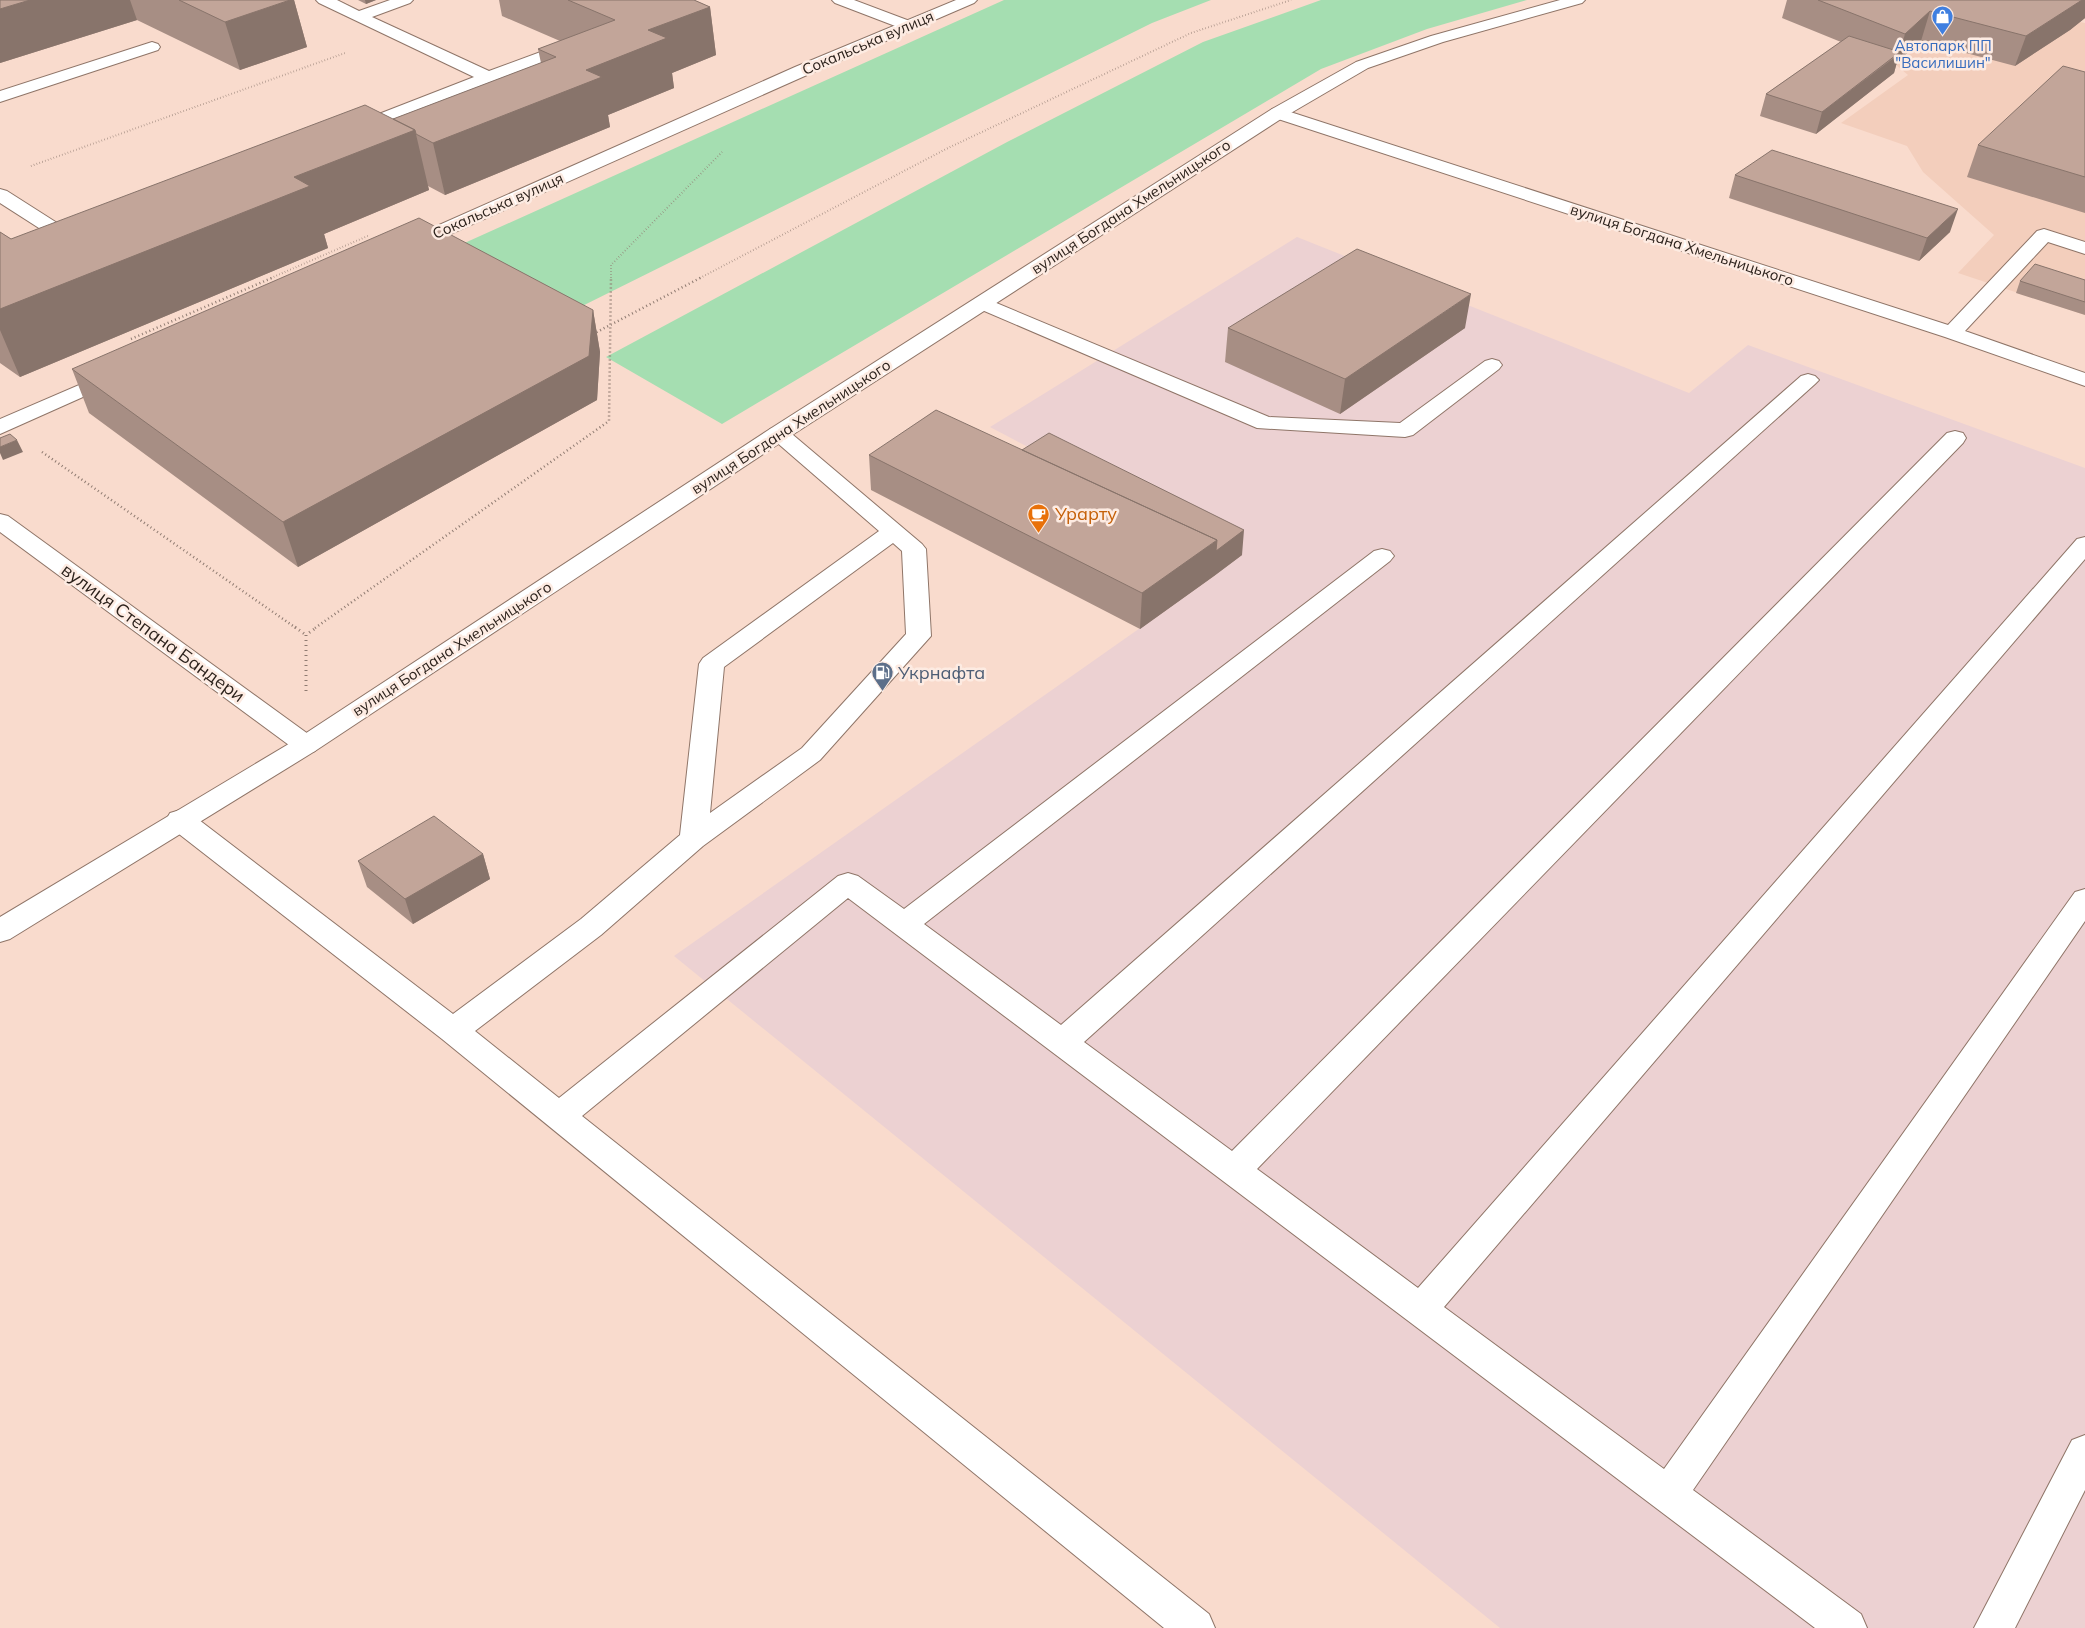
<svg xmlns="http://www.w3.org/2000/svg" width="2085" height="1628" font-family="Mulish,sans-serif">
	<style>
		.built { fill: #f3cebc }
		.industrial { fill: #ecd1d2 }
		.green { fill: #a5deb1 }
		.lines { fill: none; stroke-linecap: round; stroke-linejoin: round }
		.lane-casing { stroke: #8f7568; stroke-width: 2 }
		.street-casing { stroke: #8f7568; stroke-width: 2 }
		.secondary-casing { stroke: #8f7568; stroke-width: 2 }
		.path-far2 { stroke: #8f7b71; stroke-width: 2; stroke-dasharray: 0.5 2.5; stroke-linecap: butt }
		.path-far1 { stroke: #8f7b71; stroke-width: 2.5; stroke-dasharray: 1 3; stroke-linecap: butt }
		.path { stroke: #8f7b71; stroke-width: 3; stroke-dasharray: 1 4; stroke-linecap: butt }
		.lane { fill: #fff; fill-rule: evenodd }
		.street { fill: #fff; fill-rule: evenodd }
		.secondary { fill: #fff; fill-rule: evenodd }
		.wall { fill: #a78e84 }
		.shaded-wall { fill: #88746b }
		.building { fill: #c2a599; stroke: #88746b }
		.labels { text-anchor: middle; stroke-width: 5; stroke-linejoin: round; paint-order: stroke }
		.far-street-label { font-size: 15px; fill: #2c221c; stroke: #fdebe2 }
		.far-shop-label { font-size: 15px; fill: #366cbe; stroke: #fdebe2 }
		.food-label { font-size: 18px; fill: #c56008; stroke: #fdebe2; text-anchor: start }
		.street-label { font-size: 18px; fill: #2c221c; stroke: #fdebe2 }
		.service-label { font-size: 18px; fill: #4e5e75; stroke: #fdebe2; text-anchor: start }
	</style>
	<rect width="100%" height="100%" fill="#f9dbcd"/>
	<path class="built" d="M 2080,22 L 2085,23 L 2085,315 L 1958,273 L 1994,235 L 1923,172 L 1907,146 L 1841,123 L 1908,75 L 1895,64 L 1921,41 Z"/>
	<path class="industrial" d="M 1297,237 L 1689,393 L 1748,345 L 2085,468 L 2085,1628 L 1500,1628 L 674,956 L 1214,576 L 1049,458 L 990,427 Z"/>
	<path class="green" d="M 1004,0 L 1211,0 L 1152,23 L 548,323 L 429,259 Z
		M 1321,0 L 1527,0 L 1427,29 L 1321,69 L 722,424 L 606,357 L 1009,141 L 1203,42 Z"/>
	<g class="lines">
		<defs>
			<path id="lane" d="M 316,0 L 337,0 L 359,11 L 390,0 L 413,0 L 410,3 L 372,17 L 489,71 L 565,43 L 577,43 L 579,46 L 577,49 L 354,135 L 348,134 L 345,130 L 348,126 L 474,77 L 319,3 Z
				M 832,0 L 854,0 L 915,23 L 917,26 L 915,29 L 903,29 L 835,3 Z
				M 152,42 L 158,44 L 160,47 L 158,50 L 0,102 L 0,91 Z
				M 1278,108 L 1948,325 L 2037,231 L 2044,229 L 2085,242 L 2085,254 L 2048,242 L 1965,331 L 2085,373 L 2085,386 L 1945,337 L 1272,117 L 1269,113 L 1272,109 Z
				M 0,189 L 7,191 L 76,235 L 86,236 L 89,240 C 83,247 75,248 67,246 L 0,203 Z
				M 982,297 L 1269,417 L 1400,423 L 1485,361 L 1492,359 L 1499,361 L 1502,365 L 1499,369 L 1413,435 L 1405,437 L 1257,428 L 975,307 L 972,303 L 975,299 Z
				M 1808,374 L 1815,376 L 1819,380 L 1815,384 L 1084,1042 L 1232,1151 L 1947,433 L 1955,431 L 1963,433 L 1966,438 L 1963,443 L 1257,1169 L 1418,1288 L 2077,539 L 2085,537 L 2085,559 L 1444,1307 L 1664,1469 L 2075,892 L 2085,889 L 2085,921 L 1693,1490 L 1861,1614 L 1867,1628 L 1815,1628 L 848,898 L 582,1116 L 1209,1614 L 1215,1628 L 1164,1628 L 442,1039 L 170,827 L 166,820 L 170,813 L 180,810 L 190,813 L 453,1014 L 581,919 L 680,835 L 699,664 L 703,658 L 879,531 L 767,434 L 770,429 L 778,427 L 786,429 L 922,544 L 926,549 L 931,636 L 820,760 L 703,846 L 601,935 L 475,1031 L 559,1098 L 838,876 L 848,873 L 858,876 L 904,909 L 1374,551 L 1382,549 L 1390,551 L 1394,556 L 1390,561 L 924,924 L 1061,1025 L 1801,376 ZM 893,543 L 902,551 L 906,634 L 802,748 L 710,813 L 724,667 Z
				M 2085,1435 L 2085,1490 L 2015,1628 L 1974,1628 L 2072,1440 Z"/>
			<path id="street" d="M 956,0 L 977,0 L 974,3 L 807,75 L 417,249 L 410,251 L 403,249 L 400,245 L 403,241 L 795,67 Z
				M 114,370 L 121,372 L 125,376 L 121,380 L 0,434 L 0,419 Z
				M 0,514 L 8,516 L 315,739 L 319,745 L 315,751 L 306,754 L 297,751 L 0,532 Z"/>
			<path id="secondary" d="M 1560,0 L 1585,0 L 1582,3 L 1443,42 L 1368,68 L 1284,117 L 786,439 L 315,751 L 10,939 L 0,942 L 0,917 L 297,739 L 770,429 L 1272,109 L 1356,62 L 1431,36 Z"/>
		</defs>
		<use href="#lane" class="lane-casing"/>
		<use href="#street" class="street-casing"/>
		<use href="#secondary" class="secondary-casing"/>
		<path class="path-far2" d="M 31,166 L 345,53
			M 271,278 L 370,235
			M 611,278 L 611,265 L 722,152
			M 700,278 L 946,149 L 1191,33 L 1291,0"/>
		<path class="path-far1" d="M 593,334 L 702,277
			M 131,339 L 274,277
			M 42,452 L 296,628
			M 315,628 L 609,421 L 611,277"/>
		<path class="path" d="M 295,627 L 306,635
			M 306,691 L 306,635 L 317,627"/>
		<use href="#lane" class="lane"/>
		<use href="#street" class="street"/>
		<use href="#secondary" class="secondary"/>
	</g>
	<path class="wall" d="M 0,0 L 294,0 L 307,47 L 240,70 L 137,20 L 0,63 Z
		M 358,0 L 376,0 L 366,4 Z
		M 499,0 L 694,0 L 710,7 L 716,55 L 672,73 L 674,88 L 608,115 L 610,127 L 445,195 L 428,186 L 429,190 L 324,234 L 328,248 L 20,377 L 0,363 L 0,232 L 11,239 L 393,119 L 541,63 L 538,49 L 560,41 L 502,16 Z
		M 1787,0 L 2085,0 L 2085,18 L 2070,30 L 2015,66 L 1921,41 L 1897,62 L 1894,73 L 1816,134 L 1760,116 L 1766,94 L 1841,42 L 1782,18 Z
		M 2085,72 L 2085,213 L 1967,177 L 1978,145 Z
		M 1735,175 L 1950,232 L 1919,261 L 1729,198 Z
		M 2085,280 L 2085,315 L 2016,293 L 2020,281 Z
		M 593,310 L 600,352 L 597,400 L 298,567 L 89,413 L 72,369 Z
		M 1228,328 L 1465,328 L 1340,414 L 1225,362 Z
		M 869,455 L 1242,555 L 1214,576 L 1140,629 L 871,490 Z
		M 483,854 L 490,879 L 413,924 L 367,887 L 358,861 Z"/>
	<path class="shaded-wall" d="M 30,0 L 130,0 L 137,20 L 0,63 L 0,9 Z
		M 290,0 L 294,0 L 307,47 L 240,70 L 225,22 Z
		M 365,0 L 376,0 L 366,4 Z
		M 2082,0 L 2085,0 L 2085,18 L 2070,30 L 2015,66 L 2026,36 Z
		M 710,7 L 716,55 L 672,73 L 674,88 L 608,115 L 610,127 L 445,195 L 433,143 L 586,70 L 648,30 Z
		M 1930,11 L 1921,41 L 1897,62 L 1894,73 L 1816,134 L 1822,112 L 1899,54 L 1905,34 Z
		M 415,130 L 429,190 L 324,234 L 328,248 L 20,377 L 0,330 L 0,309 L 294,177 Z
		M 1958,209 L 1950,232 L 1919,261 L 1927,238 Z
		M 1471,294 L 1465,328 L 1340,414 L 1345,379 Z
		M 593,310 L 600,352 L 597,400 L 298,567 L 283,522 Z
		M 17,440 L 23,452 L 3,460 L 0,453 L 0,447 Z
		M 1244,530 L 1242,555 L 1214,576 L 1140,629 L 1142,593 L 1217,540 Z
		M 483,854 L 490,879 L 413,924 L 405,899 Z"/>
	<path class="building" d="M 0,0 L 30,0 L 0,9 Z
		M 179,0 L 290,0 L 225,22 Z
		M 568,0 L 694,0 L 710,7 L 648,30 L 667,38 L 586,70 L 602,77 L 433,143 L 416,134 L 415,130 L 393,119 L 556,57 L 538,49 L 615,20 Z
		M 1818,0 L 2082,0 L 2026,36 L 1930,11 L 1905,34 Z
		M 1849,36 L 1900,52 L 1822,112 L 1766,94 Z
		M 2063,66 L 2085,72 L 2085,177 L 1978,145 Z
		M 365,105 L 415,130 L 294,177 L 310,186 L 0,309 L 0,232 L 11,239 Z
		M 1772,150 L 1958,209 L 1927,238 L 1735,175 Z
		M 419,218 L 593,310 L 589,356 L 283,522 L 72,369 Z
		M 1357,249 L 1471,294 L 1345,379 L 1228,328 Z
		M 2035,264 L 2085,280 L 2085,302 L 2020,281 Z
		M 936,410 L 1217,540 L 1142,593 L 869,455 Z
		M 1049,433 L 1244,530 L 1216,551 L 1217,540 L 1022,450 Z
		M 10,434 L 17,440 L 0,447 L 0,438 Z
		M 434,816 L 483,854 L 405,899 L 358,861 Z"/>
	<defs>
		<symbol id="shop-pin" viewBox="-11 -11 22 30"><path d="M0 17L-7.5 6A9.5 9.5 0 1 1 7.5 6Z" fill="#3f7fe0" stroke="#fdebe2"/><path d="M-5-2.5h2.3a2.7 3.5 0 0 1 5.4 0H5L5.5 6h-11ZM-1.5-2.5h3a1.5 2.3 0 0 0-3 0Z" fill="#fff"/></symbol>
		<symbol id="cafe-pin" viewBox="-11 -11 22 30"><path d="M0 17L-7.5 6A9.5 9.5 0 1 1 7.5 6Z" fill="#e8710a" stroke="#fdebe2"/><path d="M-5.5-4.5H6V0H3Q3 3.5 0 3.5H-2.5Q-5.5 3.5-5.5 0ZM3-3.2v2h1.7v-2ZM-6 4.5H4V6H-6Z" fill="#fff"/></symbol>
		<symbol id="fuel-pin" viewBox="-11 -11 22 30"><path d="M0 17L-7.5 6A9.5 9.5 0 1 1 7.5 6Z" fill="#5c6f8a" stroke="#fdebe2"/><path d="M-5.5-6h7V0h2V4h1.3V-2.5L3-4.5l.8-.8L6-3V5H2.5V1h-1V6h-7ZM-4.2-4.7v3.2H.2V-4.7Z" fill="#fff"/></symbol>
	</defs>
	<g fill-rule="evenodd">
		<use href="#shop-pin" x="1930" y="4" width="25" height="34"/>
		<use href="#cafe-pin" x="1026" y="502" width="25" height="34"/>
		<use href="#fuel-pin" x="870" y="660" width="25" height="34"/>
	</g>
	<g class="labels">
		<g class="far-street-label">
			<text transform="translate(868 43) rotate(-23)" y="5">Сокальська вулиця</text>
			<text transform="translate(498 206) rotate(-24)" y="5">Сокальська вулиця</text>
			<text transform="translate(1131 207) rotate(-33)" y="5">вулиця Богдана Хмельницького</text>
			<text transform="translate(1682 245) rotate(18)" y="5">вулиця Богдана Хмельницького</text>
			<text transform="translate(791 427) rotate(-33)" y="5">вулиця Богдана Хмельницького</text>
			<text transform="translate(452 649) rotate(-33)" y="5">вулиця Богдана Хмельницького</text>
		</g>
		<g class="far-shop-label">
			<text x="1943" y="51">Автопарк ПП<tspan x="1943" dy="17">"Василишин"</tspan></text>
		</g>
		<g class="food-label">
			<text x="1055" y="520">Урарту</text>
		</g>
		<g class="street-label">
			<text transform="translate(153 633) rotate(36)" y="6">вулиця Степана Бандери</text>
		</g>
		<g class="service-label">
			<text x="898" y="679">Укрнафта</text>
		</g>
	</g>
</svg>
